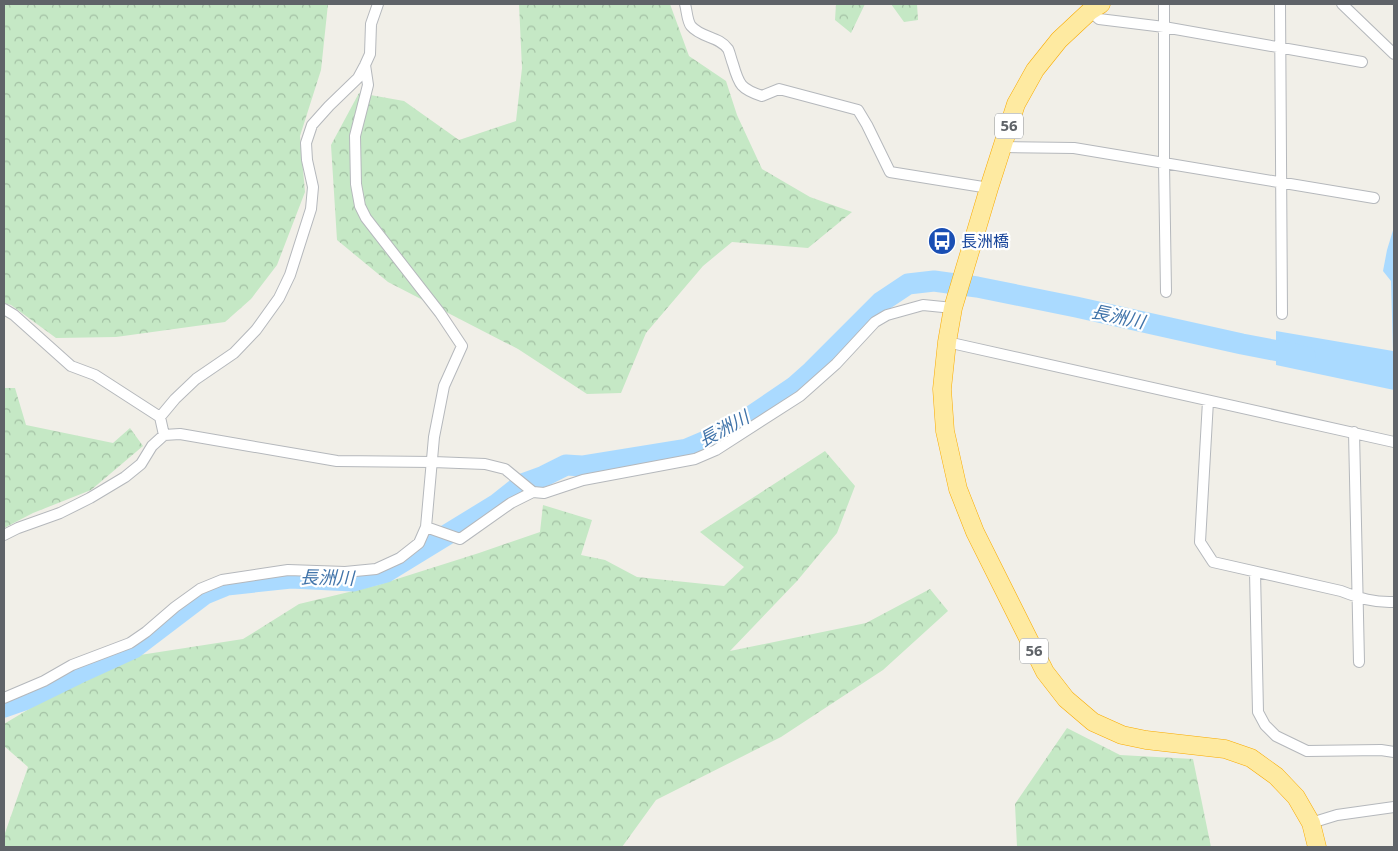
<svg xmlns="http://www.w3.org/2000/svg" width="1398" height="851" font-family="'Noto Sans','Noto Sans JP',sans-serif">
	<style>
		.forest { fill: url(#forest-crowns) }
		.water { fill: #aadaff }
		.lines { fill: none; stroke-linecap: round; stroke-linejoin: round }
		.river { stroke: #aadaff; stroke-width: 21 }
		.minor-casing { stroke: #b5b8bc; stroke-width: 12 }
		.trunk-casing { stroke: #f9ab00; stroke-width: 19 }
		.minor { stroke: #fff; stroke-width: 10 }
		.trunk { stroke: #feeaa1; stroke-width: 18 }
		.labels { text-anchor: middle; stroke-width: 4.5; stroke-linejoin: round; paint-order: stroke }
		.shield { fill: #fff; stroke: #8f9295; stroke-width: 1 }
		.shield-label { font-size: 15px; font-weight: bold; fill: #5f6368 }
		.transit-label { font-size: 16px; fill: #164399; stroke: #fff; text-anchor: start }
		.water-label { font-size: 18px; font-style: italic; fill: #4174aa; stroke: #fff }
	</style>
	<defs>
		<pattern id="forest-crowns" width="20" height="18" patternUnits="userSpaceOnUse" patternTransform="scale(1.25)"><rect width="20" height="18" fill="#c5e8c5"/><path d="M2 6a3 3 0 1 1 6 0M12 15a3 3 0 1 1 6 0" fill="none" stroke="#a3c0a4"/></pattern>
	</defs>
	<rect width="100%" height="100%" fill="#f1efe8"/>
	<path class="forest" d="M 4,4 L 328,4 L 321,70 L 300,136 L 305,192 L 277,265 L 251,299 L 225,322 L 116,337 L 56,338 L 11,305 L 4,303 Z
		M 519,4 L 670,4 L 689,56 L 726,81 L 737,115 L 762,169 L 810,197 L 852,212 L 808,248 L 732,242 L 703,266 L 646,333 L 621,393 L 587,394 L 518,349 L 388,282 L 337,240 L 331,145 L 359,93 L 404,101 L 459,140 L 516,121 L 522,68 Z
		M 836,4 L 865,4 L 851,33 L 835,20 Z
		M 891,4 L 917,4 L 918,20 L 904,22 Z
		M 4,388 L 15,388 L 26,425 L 113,443 L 130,428 L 143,446 L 91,490 L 33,513 L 4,528 Z
		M 825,451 L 855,486 L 837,533 L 797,581 L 730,651 L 866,623 L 930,589 L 948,611 L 883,670 L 781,737 L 656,800 L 622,847 L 4,847 L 4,836 L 28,767 L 4,746 L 4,724 L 49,697 L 140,655 L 243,639 L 299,604 L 378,585 L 479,553 L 540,532 L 543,505 L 592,520 L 581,555 L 605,560 L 637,577 L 724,586 L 744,567 L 700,532 Z
		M 1067,728 L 1120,755 L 1193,759 L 1211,847 L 1017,847 L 1015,804 Z"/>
	<path class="water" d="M 1394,227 L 1394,390 L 1276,365 L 1276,331 L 1393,351 L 1391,281 L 1383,271 L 1387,250 Z"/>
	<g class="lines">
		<path class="river" d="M 4,707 L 24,700 L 77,674 L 134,648 L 205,594 L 227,585 L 291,578 L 353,581 L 386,572 L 497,504 L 522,484 L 544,476 L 566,465 L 582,466 L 687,449 L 713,438 L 738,425 L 794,387 L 812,371 L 881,302 L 908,284 L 934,281 L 977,287 L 1076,307 L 1242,344 L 1305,356"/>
		<defs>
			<path id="minor" d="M 685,4 C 687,11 687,21 691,26 C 701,38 719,36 728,49 C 730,53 731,59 733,64 C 739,85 741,89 762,96 L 779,89 L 858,110 L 867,125 L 890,172 L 989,188
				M 1280,4 L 1282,314
				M 1342,4 L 1394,54
				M 1090,11 L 1099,19 L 1164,27 L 1362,62
				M 1002,147 L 1074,148 L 1164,163 L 1164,4
				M 1166,292 L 1164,163 L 1374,198
				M 4,309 L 14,315 L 71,366 L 95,375 L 160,417 L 164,435
				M 947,342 L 1394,442
				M 1208,401 L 1200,542 L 1213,562 L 1341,591 C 1359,598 1375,603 1394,602
				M 160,417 L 175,399 L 196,379 L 234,353 L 256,330 L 279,298 L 290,275 L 311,209 L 313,187 L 307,160 L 306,143 L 312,125 L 329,106 L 358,78 L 365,65 L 370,54 L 371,24 L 378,4
				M 1354,432 L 1359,662
				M 426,527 L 460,539 L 511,503 L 533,492
				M 4,535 L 18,528 L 60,513 L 90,498 L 125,477 L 141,464 L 152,446 L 164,435 L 180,434 L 337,461 L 433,462 L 485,464 L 505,469 L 533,492 L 544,493 L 583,480 L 695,459 L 716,450 L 800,396 L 836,364 L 875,322 L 887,315 L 923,305 L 953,308
				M 1255,572 L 1258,712 L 1265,725 L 1276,736 L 1307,751 L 1381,750 L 1394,752
				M 4,698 L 44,681 L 72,665 L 130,643 L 146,632 L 175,607 L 200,589 L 222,580 L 288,570 L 345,572 L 376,569 L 400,558 L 419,543 L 426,527 L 434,437 L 444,386 L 462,346 L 440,313 L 366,218 L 360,206 L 356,184 L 355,136 L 368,85 L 365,65
				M 1311,823 L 1337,815 L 1394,807"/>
			<path id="trunk" d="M 1101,4 L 1090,11 L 1059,40 L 1035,70 L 1016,104 L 989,188 L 953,308 L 947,342 L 942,389 L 945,431 L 958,489 L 975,532 L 1045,672 L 1066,699 L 1093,722 L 1122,735 L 1146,740 L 1225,749 L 1251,758 L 1276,776 L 1296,797 L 1311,823 L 1317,847"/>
		</defs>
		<use href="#minor" class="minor-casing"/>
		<use href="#trunk" class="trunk-casing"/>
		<use href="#minor" class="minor"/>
		<use href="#trunk" class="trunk"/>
	</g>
	<defs>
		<symbol id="bus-disc" viewBox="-11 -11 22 22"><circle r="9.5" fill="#1a4fb4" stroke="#fff"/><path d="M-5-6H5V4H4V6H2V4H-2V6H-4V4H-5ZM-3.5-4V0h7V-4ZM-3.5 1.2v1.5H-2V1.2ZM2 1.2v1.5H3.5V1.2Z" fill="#fff"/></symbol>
	</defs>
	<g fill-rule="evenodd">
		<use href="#bus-disc" x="926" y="225" width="32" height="32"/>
	</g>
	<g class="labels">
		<g class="shield">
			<rect x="995" y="113.5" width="28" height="25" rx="4"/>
			<rect x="1020" y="638.5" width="28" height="25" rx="4"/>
		</g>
		<g class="shield-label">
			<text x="1009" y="131">56</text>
			<text x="1034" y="656">56</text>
		</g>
		<g class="transit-label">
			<text x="961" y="247">長洲橋</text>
		</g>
		<g class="water-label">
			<text transform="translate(1118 317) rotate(12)" y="6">長洲川</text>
			<text transform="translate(724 429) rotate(-29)" y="6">長洲川</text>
			<text transform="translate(327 578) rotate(1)" y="6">長洲川</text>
		</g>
	</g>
	<rect width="1398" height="851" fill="none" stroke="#5f6368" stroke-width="10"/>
</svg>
